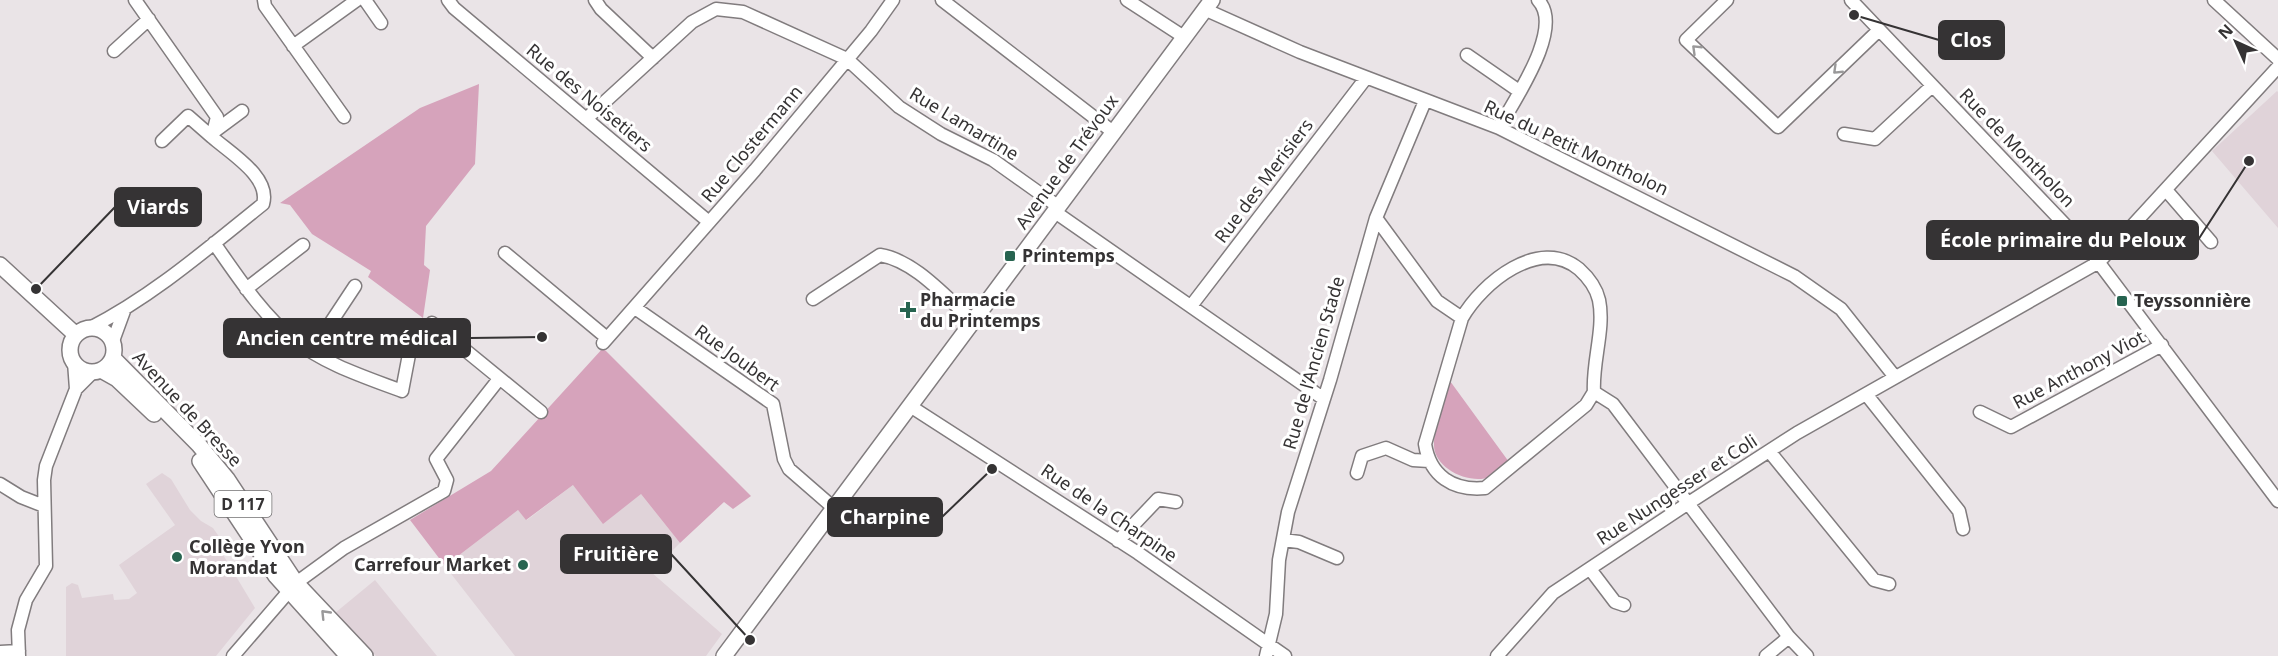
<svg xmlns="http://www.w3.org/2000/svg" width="2278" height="656" font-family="'Noto Sans',sans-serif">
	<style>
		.built { fill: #e0d3d9 }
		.green { fill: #d6a3bb }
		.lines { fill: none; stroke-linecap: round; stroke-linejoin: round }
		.minor-casing { stroke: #817c7e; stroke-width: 15 }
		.major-casing { stroke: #817c7e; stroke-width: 18 }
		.minor { stroke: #fff; stroke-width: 12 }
		.major { stroke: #fff; stroke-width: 15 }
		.oneway { stroke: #9a999a }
		.poi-dot { fill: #276450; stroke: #fff; stroke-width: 2 }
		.labels { text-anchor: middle; stroke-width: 6; stroke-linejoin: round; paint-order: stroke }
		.shield { fill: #fff; stroke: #727071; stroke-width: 1.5 }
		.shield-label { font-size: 16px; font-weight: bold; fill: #353334 }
		.street-label { font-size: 18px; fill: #353334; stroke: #fff }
		.poi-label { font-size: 18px; font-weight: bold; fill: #353334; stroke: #fff; text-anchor: start }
		.leader { fill: none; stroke: #353334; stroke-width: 2 }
		.callout-dot { fill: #353334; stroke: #fff; stroke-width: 2 }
		.callout { fill: #353334; stroke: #353334; stroke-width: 2 }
		.callout-label { font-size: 20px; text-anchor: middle; font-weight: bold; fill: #fff }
	</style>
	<rect width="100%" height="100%" fill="#eae4e7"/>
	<path class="built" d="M 2277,91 L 2278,92 L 2278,228 L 2212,151 Z
		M 162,473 L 171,479 L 190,510 L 201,521 L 213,528 L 220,538 L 219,548 L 255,608 L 216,656 L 66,656 L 66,587 L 72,583 L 78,585 L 82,598 L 113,594 L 114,600 L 129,599 L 137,593 L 119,565 L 175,525 L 146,484 Z
		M 573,485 L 641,494 L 680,543 L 651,572 L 722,634 L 706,656 L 515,656 L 445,566 L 518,510 L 527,520 Z
		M 375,580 L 437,656 L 376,656 L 335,613 Z"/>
	<path class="green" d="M 479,84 L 475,164 L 426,226 L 424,265 L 430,270 L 423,318 L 368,277 L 371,271 L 312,234 L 290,205 L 280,203 L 420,108 Z
		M 603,348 L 751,496 L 733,509 L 724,502 L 680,543 L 641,494 L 603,524 L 573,485 L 526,520 L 518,510 L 445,566 L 410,520 L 491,471 Z
		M 1450,381 L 1509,462 C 1503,467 1497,474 1490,477 C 1469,485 1433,468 1434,444 C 1434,427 1446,399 1450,381 Z"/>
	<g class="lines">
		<defs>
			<path id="minor" d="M 264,0 L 265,6 L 344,117
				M 365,0 L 381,23
				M 448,0 L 454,8 L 709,222
				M 595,0 L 601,9 L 653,58
				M 942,0 L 1113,132
				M 1127,0 L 1184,37
				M 1727,0 L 1686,40 L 1778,127 L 1879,30
				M 1851,0 L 2090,251 L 2278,501
				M 2214,0 L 2278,59
				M 1204,9 L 1300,52 L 1499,128 L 1794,276 L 1841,309 L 1895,377
				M 293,46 L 357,0
				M 114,51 L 149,19
				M 1467,55 L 1519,91
				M 586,119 L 692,22 L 716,9 L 743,12 L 847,59 L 899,107 L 941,134 L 993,160 L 1059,207
				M 1499,128 C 1514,100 1565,28 1538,0
				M 215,131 L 242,111
				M 1844,134 L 1875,139 L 1932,86
				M 162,141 L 188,116 L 212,137
				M 2166,190 L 2211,242
				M 1055,212 L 1324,399
				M 1376,218 L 1437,301 L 1462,318 C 1482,283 1539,236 1579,269 C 1589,278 1596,287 1599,300 C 1605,329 1592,362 1594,392 L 1613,404 L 1789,637 L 1807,656
				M 214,243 C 238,277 261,313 293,339 C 324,364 365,377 402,391 L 411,344
				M 505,253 L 607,338
				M 246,289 L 303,245
				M 813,299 L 880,255 C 916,261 946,298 974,322
				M 1191,306 L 1366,78
				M 635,308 L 773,404 L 784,459 L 789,469 L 835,509
				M 1462,318 L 1425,444 C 1430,476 1453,491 1485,488 L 1586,405 L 1594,392
				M 432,323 L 541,412
				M 90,328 C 153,296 208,248 263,204 C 271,177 230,153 212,137 L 217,117 L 135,0
				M 113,341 L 124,311
				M 603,343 L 755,170 L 871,31 L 893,0
				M 312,351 L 355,286
				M 74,362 L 76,389
				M 1866,394 L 1959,511 L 1963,529
				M 910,406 L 1138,553 L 1285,656
				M 1980,412 L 2011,427 L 2162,345
				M 1769,451 L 1874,580 L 1889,584
				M 1357,473 L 1362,456 L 1386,448 L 1413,460 L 1429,461
				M 0,484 L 21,497 L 44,506
				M 1283,540 L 1299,542 L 1337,558
				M 1118,541 L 1158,499 L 1176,502
				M 1590,569 L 1615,602 L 1624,605
				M 0,652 L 19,651
				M 19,656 L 18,630 L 26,600 L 46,566 L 44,480 L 46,466 L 76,389 L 93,372
				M 233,656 L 296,583 L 344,548 L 444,491 L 447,480 L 436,459 L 499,379
				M 1266,656 L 1276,614 L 1279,560 L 1288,512 L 1330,380 L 1376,218 L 1425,101
				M 1497,656 L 1553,593 L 1687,504 L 1797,433 L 2099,262 L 2278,67
				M 1766,656 L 1789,637"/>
			<path id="major" d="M 0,265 L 76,335
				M70 350a22 22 0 1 1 44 0a22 22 0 1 1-44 0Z
				M 113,358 L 199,445 L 227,479 L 296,583 L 365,656
				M 101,370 L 117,379 L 154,414
				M 200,461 L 276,576 L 348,656
				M 724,656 L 1212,0"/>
		</defs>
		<use href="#minor" class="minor-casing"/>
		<use href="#major" class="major-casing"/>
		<use href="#minor" class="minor"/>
		<use href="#major" class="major"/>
	</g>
	<defs><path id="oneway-chevron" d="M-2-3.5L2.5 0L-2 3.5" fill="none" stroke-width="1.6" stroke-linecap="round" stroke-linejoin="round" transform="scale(1.5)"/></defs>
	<g class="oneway">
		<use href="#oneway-chevron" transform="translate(1696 49) rotate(-136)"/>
		<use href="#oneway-chevron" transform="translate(1837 70) rotate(136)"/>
		<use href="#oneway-chevron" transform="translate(325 614) rotate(-134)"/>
	</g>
	<g class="poi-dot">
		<rect x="1004" y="250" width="12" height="12" rx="3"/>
		<rect x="2116" y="295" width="12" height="12" rx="3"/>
		<path d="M905 301h6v6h6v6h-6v6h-6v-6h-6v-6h6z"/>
		<circle cx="177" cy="557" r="6"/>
		<circle cx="523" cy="565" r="6"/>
	</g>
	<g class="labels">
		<rect class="shield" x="214.5" y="491" width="57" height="26" rx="4.5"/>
		<g class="shield-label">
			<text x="243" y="510">D 117</text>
		</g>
		<g class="street-label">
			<text transform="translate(589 98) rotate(40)" y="6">Rue des Noisetiers</text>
			<text transform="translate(964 124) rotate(31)" y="6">Rue Lamartine</text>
			<text transform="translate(752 144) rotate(-50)" y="6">Rue Clostermann</text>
			<text transform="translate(1576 148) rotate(25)" y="6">Rue du Petit Montholon</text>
			<text transform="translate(2017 148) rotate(46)" y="6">Rue de Montholon</text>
			<text transform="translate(1067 162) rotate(-54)" y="6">Avenue de Trévoux</text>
			<text transform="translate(1264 181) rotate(-53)" y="6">Rue des Merisiers</text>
			<text transform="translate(737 358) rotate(36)" y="6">Rue Joubert</text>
			<text transform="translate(1314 363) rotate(-74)" y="6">Rue de l’Ancien Stade</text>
			<text transform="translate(2079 370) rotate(-28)" y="6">Rue Anthony Viot</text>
			<text transform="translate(187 409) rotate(47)" y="6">Avenue de Bresse</text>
			<text transform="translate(1677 490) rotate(-33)" y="6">Rue Nungesser et Coli</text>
			<text transform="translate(1109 513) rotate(34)" y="6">Rue de la Charpine</text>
		</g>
		<g class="poi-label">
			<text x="1022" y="262">Printemps</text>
			<text x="920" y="306">Pharmacie<tspan x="920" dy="21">du Printemps</tspan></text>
			<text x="2134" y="307">Teyssonnière</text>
			<text x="189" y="553">Collège Yvon<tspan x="189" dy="21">Morandat</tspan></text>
			<text x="511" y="571" text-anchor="end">Carrefour Market</text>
		</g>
	</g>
	<path class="leader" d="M1854 15L1939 40M36 289L115 207M2249 161L2198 240M542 337L470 338M992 469L942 517M750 640L671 554"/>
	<g class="callout-dot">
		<circle cx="1854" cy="15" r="6"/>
		<circle cx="36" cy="289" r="6"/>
		<circle cx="2249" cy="161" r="6"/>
		<circle cx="542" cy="337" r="6"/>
		<circle cx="992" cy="469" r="6"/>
		<circle cx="750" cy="640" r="6"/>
	</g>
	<g class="callout">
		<rect x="1939" y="21" width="65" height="38" rx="6"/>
		<rect x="115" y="188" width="86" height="38" rx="6"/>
		<rect x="1927" y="221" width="271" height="38" rx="6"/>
		<rect x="224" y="319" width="246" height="38" rx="6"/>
		<rect x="828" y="498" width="114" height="38" rx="6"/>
		<rect x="561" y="535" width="110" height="38" rx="6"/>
	</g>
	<g class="callout-label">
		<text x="1971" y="47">Clos</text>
		<text x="158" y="214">Viards</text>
		<text x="2063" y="247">École primaire du Peloux</text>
		<text x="347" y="345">Ancien centre médical</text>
		<text x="885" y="524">Charpine</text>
		<text x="616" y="561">Fruitière</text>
	</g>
	<g transform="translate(2236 42) rotate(315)" stroke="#ffffff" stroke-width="4.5" paint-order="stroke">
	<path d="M0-4.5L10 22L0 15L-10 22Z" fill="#353334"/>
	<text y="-9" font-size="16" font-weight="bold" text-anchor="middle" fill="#353334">N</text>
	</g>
</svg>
